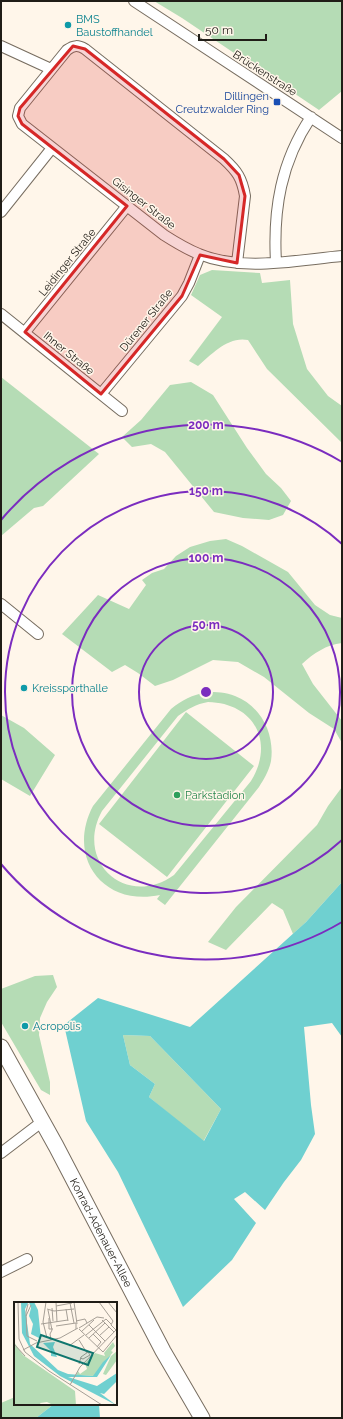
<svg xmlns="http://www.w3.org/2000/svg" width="343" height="1419" font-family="Raleway,sans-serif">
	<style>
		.green { fill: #b5dcb5; fill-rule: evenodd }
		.water { fill: #6fd0d0; fill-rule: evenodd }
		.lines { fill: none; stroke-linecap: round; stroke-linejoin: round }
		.street-casing { stroke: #776d60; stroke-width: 12 }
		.secondary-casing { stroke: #776d60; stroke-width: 17 }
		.street { stroke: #fff; stroke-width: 10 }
		.secondary { stroke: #fff; stroke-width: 15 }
		.marked { fill: #d62828; fill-opacity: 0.2; stroke: #d62828; stroke-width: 3; stroke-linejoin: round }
		.ring { fill: none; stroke: #7b2cbf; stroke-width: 2 }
		.culture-dot { fill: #0f9aa8; stroke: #fff6ea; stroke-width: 1.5 }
		.transit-dot { fill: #1a4fb4; stroke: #fff6ea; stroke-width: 1.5 }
		.leisure-dot { fill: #2e9e5b; stroke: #fff6ea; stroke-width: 1.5 }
		.labels { text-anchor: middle; stroke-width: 3; stroke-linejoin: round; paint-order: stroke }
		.culture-label { font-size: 11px; fill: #0d838f; stroke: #fff6ea; text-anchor: start }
		.street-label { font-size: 11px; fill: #201d17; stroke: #fff6ea }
		.transit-label { font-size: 11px; fill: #164399; stroke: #fff6ea; text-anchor: end }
		.leisure-label { font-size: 11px; fill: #27864d; stroke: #fff6ea; text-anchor: start }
		.inset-road { fill: none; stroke: #a69f96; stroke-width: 1 }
		.view { fill: #0f766e; fill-opacity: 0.15; stroke: #0f766e; stroke-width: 2 }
		.inset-edge { fill: none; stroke: #201d17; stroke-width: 2 }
		.centre { fill: #7b2cbf; stroke: #fff6ea; stroke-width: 2 }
		.ring-label { font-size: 12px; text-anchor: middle; font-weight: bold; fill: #7b2cbf; stroke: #fff6ea; stroke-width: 3; stroke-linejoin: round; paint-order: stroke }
	</style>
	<rect width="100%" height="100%" fill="#fff6ea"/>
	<path class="green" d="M 154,1 L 342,1 L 342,91 L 319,110 L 182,18 Z
		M 212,270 L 260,273 L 262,283 L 290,280 L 293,324 L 307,369 L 328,396 L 342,406 L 342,443 L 267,369 L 248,340 C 228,336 212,354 198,366 L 189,361 L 222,317 L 191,295 L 200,275 Z
		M 1,377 L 99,454 L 43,506 L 34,508 L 1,536 Z
		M 191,382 L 213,395 L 247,448 L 266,474 L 281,488 L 291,501 L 283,515 L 269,520 L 243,518 L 214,512 L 165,452 L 151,444 L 132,447 L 122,437 L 141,420 L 170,385 Z
		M 226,539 L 242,546 L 288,572 L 315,605 L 330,615 L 342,618 L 342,643 C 326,645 314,653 302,664 L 313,684 L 342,721 L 342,743 L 334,729 L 309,713 L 264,677 L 238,662 L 213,660 L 173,680 L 155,686 L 138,673 L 125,665 L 112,672 L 62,634 L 98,595 L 129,609 L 146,585 L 142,580 L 152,573 L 164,569 L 176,556 L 190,547 L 210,541 Z
		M 207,692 C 216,692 226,692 235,696 C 261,706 275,734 271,761 C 269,771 264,779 259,787 L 165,905 L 157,899 L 160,895 C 103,907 66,857 93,806 L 171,709 C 182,700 192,695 207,692 ZM 208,702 C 254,703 275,742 251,781 L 174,875 C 127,909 74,862 102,811 L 178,716 C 188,709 196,704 208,702 Z
		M 186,712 L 254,766 L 167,877 L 99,824 Z
		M 1,715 L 24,728 L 55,755 L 30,796 L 1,779 Z
		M 342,787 L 342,882 L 306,922 L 293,934 L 283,910 L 272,903 L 226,950 L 208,942 L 236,907 L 317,825 L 328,806 Z
		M 53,975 L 57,987 L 47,1002 L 40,1018 L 39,1035 L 50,1082 L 50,1095 L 41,1090 L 1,1022 L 1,989 L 35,976 Z
		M 123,1035 L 150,1036 L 221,1109 L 203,1142 L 149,1097 L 155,1084 L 130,1065 Z
		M 15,1397 L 15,1404 L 54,1404 L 36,1418 L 1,1418 L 1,1403 Z"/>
	<path class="water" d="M 342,882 L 342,1037 L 332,1023 L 304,1027 L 311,1105 L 315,1134 L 301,1160 L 284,1182 L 265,1210 L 245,1192 L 234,1199 L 256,1223 L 232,1260 L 183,1307 L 118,1172 L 86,1121 L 64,1025 L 98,998 L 190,1027 L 306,922 ZM 123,1035 L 150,1036 L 221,1109 L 204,1141 L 149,1097 L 155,1084 L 130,1065 Z
		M 54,1404 L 99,1404 L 100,1418 L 36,1418 Z"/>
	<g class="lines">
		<defs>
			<path id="street" d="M 134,1 L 342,138
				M 1,46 L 51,69
				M 1,212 L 52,148
				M 276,262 C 273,209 281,162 311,117
				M 237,263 L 245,196 C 242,178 237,171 224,159 L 85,49 C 78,45 74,45 67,50 L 20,108 L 18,116 L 22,124 L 164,235 C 175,242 186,249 199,254 C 242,272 297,260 342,256
				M 1,314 L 122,411
				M 25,332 L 127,206
				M 101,394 L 182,296 L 189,283 L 200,255
				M 1,604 L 38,634
				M 1,1153 L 43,1121
				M 1,1272 L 27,1259"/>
			<g id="secondary">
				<path id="s1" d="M 1,1047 L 56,1146 L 163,1351 L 202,1418"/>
			</g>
		</defs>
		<use href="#street" class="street-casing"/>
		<use href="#secondary" class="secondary-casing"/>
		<use href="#street" class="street"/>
		<use href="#secondary" class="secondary"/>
	</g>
	<path class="marked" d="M 73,46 L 85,49 L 224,159 L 239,175 L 245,196 L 237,263 L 200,255 L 182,296 L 101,394 L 25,332 L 127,206 L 22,124 L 18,116 L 20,108 Z"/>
	<g class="ring">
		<circle cx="206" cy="692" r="67"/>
		<circle cx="206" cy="692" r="134"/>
		<path d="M342 840A201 201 0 1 1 342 544"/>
		<path d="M342 922A267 267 0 0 1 1 864M1 520A267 267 0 0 1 342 462"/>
	</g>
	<g class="culture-dot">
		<circle cx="68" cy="25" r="4"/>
		<circle cx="24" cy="688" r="4"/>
		<circle cx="25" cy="1026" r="4"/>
	</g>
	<rect class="transit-dot" x="273" y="98" width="8" height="8" rx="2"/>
	<circle class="leisure-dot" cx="177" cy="795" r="4"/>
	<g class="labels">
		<g class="culture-label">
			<text x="76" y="23">BMS<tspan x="76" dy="13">Baustoffhandel</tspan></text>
			<text x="32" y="692">Kreissporthalle</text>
			<text x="33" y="1030">Acropolis</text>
		</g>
		<g class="street-label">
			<text transform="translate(265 73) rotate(33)" y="4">Brückenstraße</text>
			<text transform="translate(144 203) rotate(38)" y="4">Gisinger Straße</text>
			<text transform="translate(67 262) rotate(-51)" y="4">Leidinger Straße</text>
			<text transform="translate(146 320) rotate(-51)" y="4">Dürener Straße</text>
			<text transform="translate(69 353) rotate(39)" y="4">Ihner Straße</text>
			<text dy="4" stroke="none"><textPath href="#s1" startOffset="211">Konrad-Adenauer-Allee</textPath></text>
		</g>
		<g class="transit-label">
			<text x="269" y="100">Dillingen<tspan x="269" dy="13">Creutzwalder Ring</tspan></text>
		</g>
		<g class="leisure-label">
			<text x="185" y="799">Parkstadion</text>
		</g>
	</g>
	<g transform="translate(14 1302)">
		<rect width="103" height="103" fill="#fff6ea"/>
		<path d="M 0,40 L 9,53 L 61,89 L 62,103 L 30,103 L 37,102 L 33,100 L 26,101 L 27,103 L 0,103 ZM 99,40 L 101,44 L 97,49 L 99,50 L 80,74 L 62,73 L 64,69 L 66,72 L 73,67 L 71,61 L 81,51 L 91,54 L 90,51 ZM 103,49 L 103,58 L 92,73 L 89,72 L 97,54 Z" fill="#b5dcb5"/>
		<path d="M 7,0 L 14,1 L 11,7 L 16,42 L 44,68 L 54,72 L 79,74 L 89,60 L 97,53 L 83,75 L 54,75 L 83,84 L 103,71 L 103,79 L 90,92 L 86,91 L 102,103 L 46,74 L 20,54 L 8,31 ZM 15,0 L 20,0 L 24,8 L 27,37 L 17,32 L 19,22 L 15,14 L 17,6 ZM 41,40 L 39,45 L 43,55 L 37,54 L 37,49 L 29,41 Z" fill="#6fd0d0"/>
		<path class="inset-road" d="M 4,0 L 5,37 L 11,50 L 35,69 L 88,103M 32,0 L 29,20 L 33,36M 42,0 L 43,20M 60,0 L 63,22M 94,0 L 103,11M 56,1 L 60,21M 14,2 L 12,10 L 13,34 L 23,39M 42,4 L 58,1M 38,6 L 39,19M 33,7 L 40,9 L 60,7M 52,7 L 54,19M 34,8 L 38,28 L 36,32 L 37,38M 12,14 L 17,3M 35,16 L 35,27 L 39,27M 88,18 L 100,30M 62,19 L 71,17 L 73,21M 27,22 L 54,18M 75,23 L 91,39M 42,24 L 62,21 L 62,27M 65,26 L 83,15 L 90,16M 65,27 L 89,50 L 103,33M 67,30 L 80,18M 79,32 L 87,40 L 83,45M 72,33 L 92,17 L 97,22M 85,34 L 95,25M 75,36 L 91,21M 65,38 L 73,51M 0,42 L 11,54M 55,44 L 70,33M 9,48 L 22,41 L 46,36 L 64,26M 66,56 L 69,57 L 76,53 L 74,50M 65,62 L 67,55 L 74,50M 56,83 L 66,65 L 102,28 L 97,23 L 99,19 L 85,0"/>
		<path class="view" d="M 27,33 L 79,51 L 74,63 L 23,45 Z"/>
		<rect width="103" height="103" class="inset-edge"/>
	</g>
	<circle cx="206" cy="692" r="6" class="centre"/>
	<g class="ring-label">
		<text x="206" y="429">200 m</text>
		<text x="206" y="495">150 m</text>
		<text x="206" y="562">100 m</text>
		<text x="206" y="629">50 m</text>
	</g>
	<rect width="343" height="1419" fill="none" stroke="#201d17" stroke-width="4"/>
	<path d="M199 34v6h67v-6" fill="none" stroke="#201d17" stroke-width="2"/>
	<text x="205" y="34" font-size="12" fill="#201d17" stroke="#fff6ea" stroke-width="3" paint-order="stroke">50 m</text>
</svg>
